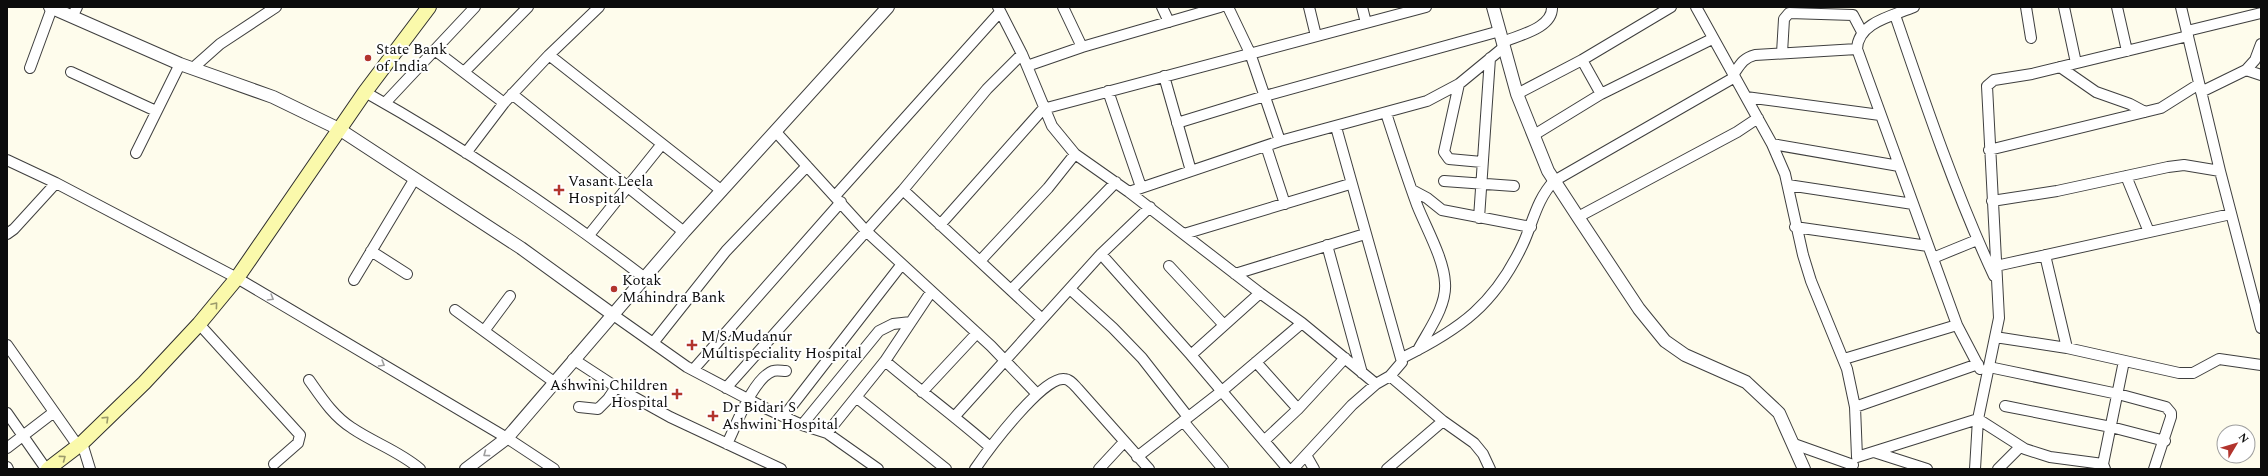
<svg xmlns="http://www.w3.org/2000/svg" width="2268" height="476" font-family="Spectral,serif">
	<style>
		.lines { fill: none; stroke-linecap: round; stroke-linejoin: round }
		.minor-casing { stroke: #3f3f3f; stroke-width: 12 }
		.tertiary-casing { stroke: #3f3f3f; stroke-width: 14 }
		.secondary-casing { stroke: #2e2e2e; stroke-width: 16 }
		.minor { stroke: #fff; stroke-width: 10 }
		.tertiary { stroke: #fff; stroke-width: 12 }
		.secondary { stroke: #faf9ab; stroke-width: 14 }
		.oneway { stroke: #9e9e9e }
		.oneway2 { stroke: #9b9a6b }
		.poi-dot { fill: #b2342d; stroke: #fff; stroke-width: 1.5 }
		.labels { text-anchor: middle; stroke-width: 4; stroke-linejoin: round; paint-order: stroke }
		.poi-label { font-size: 15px; fill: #0c0c0c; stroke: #fff; text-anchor: start }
	</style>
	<rect width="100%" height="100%" fill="#fefcec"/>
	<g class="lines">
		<defs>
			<path id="minor" d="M 998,7 L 1022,54 L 1052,126 L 1075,154 L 1129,192 L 1260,293 L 1302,323 L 1376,384
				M 1063,7 L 1082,47
				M 1162,7 L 1169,22
				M 1309,7 L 1316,36
				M 1362,7 L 1366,23
				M 1696,7 L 1772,144 L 1785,174 L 1803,255 L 1811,281 L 1847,369 L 1855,407 L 1857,457 L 1978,419 L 1975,469
				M 2026,7 L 2031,38
				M 2064,7 L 2076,63
				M 2117,7 L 2127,51
				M 2181,7 L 2220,171 L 2261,328
				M 1895,15 C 1925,103 1955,192 1994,276
				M 72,17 L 77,7
				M 2187,31 L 2261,13
				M 1503,42 C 1519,35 1553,28 1552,7
				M 436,51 L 504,103 L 549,55 L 599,7
				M 1782,53 L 1784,19 L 1789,13 L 1853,15 L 1862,32
				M 549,55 L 722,191
				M 1582,60 L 1601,94
				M 1027,66 L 1082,47 L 1220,7
				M 2060,67 L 2096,92 L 2130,104 L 2145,112
				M 30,68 L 52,8
				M 193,68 L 220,44 L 276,7
				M 2246,70 L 2261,75
				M 71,72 L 156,111
				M 464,72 L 528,7
				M 1733,75 C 1740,65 1743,58 1755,55 L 1857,49
				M 1164,76 L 1191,171
				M 1459,84 L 1444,152 L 1449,159 L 1482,162
				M 1108,91 L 1141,187
				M 365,92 C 463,147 556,210 645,278
				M 2201,92 L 2246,70 L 2255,60 L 2261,44
				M 512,94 L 684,232
				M 1517,94 L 1582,60 L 1671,7
				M 1746,97 L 1880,115
				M 385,103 L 475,7
				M 1386,113 C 1396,144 1406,175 1417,205 C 1426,228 1444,259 1445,283 C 1447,306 1428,331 1418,350
				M 1177,123 L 1265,96 L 1500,31
				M 775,131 L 866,231 L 991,346 L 1037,394
				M 1534,135 L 1601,94 L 1712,39
				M 1280,141 L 1427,101 L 1459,84 L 1504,47
				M 1772,144 L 1899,166
				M 1266,146 L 1285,204
				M 1989,150 L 2161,108 L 2199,84
				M 136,153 L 180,64
				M 466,153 L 504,103
				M 7,160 L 56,183 L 237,278 L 507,438 L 554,469
				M 2126,176 L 2149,232
				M 1444,181 L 1514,186
				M 1788,185 L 1913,204
				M 903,190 L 1042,319
				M 1412,190 L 1427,198 L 1442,210 L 1531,227
				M 1129,192 L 1280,141 L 1250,53 L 1228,7
				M 835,196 L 1000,12
				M 1992,201 L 2057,191 L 2168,167 L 2184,165 L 2220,171
				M 1578,217 L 1737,132 L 1758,118
				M 1479,218 L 1490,58
				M 940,225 L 1043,109 L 1426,7
				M 1795,227 L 1928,246
				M 7,234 L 14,229 L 56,183
				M 1184,234 L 1350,184
				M 589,235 L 662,144
				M 1327,245 L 1362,373
				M 371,251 L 407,274
				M 1101,254 L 1191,355 L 1288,469
				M 1933,258 L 1977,240
				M 980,261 L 1048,188 L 1075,154
				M 1169,266 L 1224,325
				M 1996,266 L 2231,214
				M 1235,274 L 1365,234
				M 354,280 L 414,180
				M 1070,289 L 1113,328 L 1142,358 L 1188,417
				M 1011,290 L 1116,182
				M 455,310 L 554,382
				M 612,314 L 687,367 L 763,407 L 802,425 L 827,433 L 878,469
				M 199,324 L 300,435 L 298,443 L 274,464
				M 1957,325 L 1980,369
				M 484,331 L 510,296
				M 1995,337 L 2067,348 L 2045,255
				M 653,343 L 726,251 L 807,166
				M 7,345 L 78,446
				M 2067,348 L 2179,373 L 2193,373 L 2219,359 L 2261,365
				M 1191,355 L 1260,293
				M 1402,358 C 1461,329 1495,304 1523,244 C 1533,222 1537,199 1554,181 L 1735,77
				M 573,359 L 616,387 L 670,417 L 781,469
				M 1844,359 L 1957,325 L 1857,49 C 1858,22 1893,16 1914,7
				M 885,361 L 931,292
				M 1256,362 L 1298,409
				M 1989,367 L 2118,394 L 2166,407 L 2171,413 L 2171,417 L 2154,469
				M 693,370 L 841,202
				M 1390,376 L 1443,421 L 1474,443 L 1483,454 L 1490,469
				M 309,380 C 321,397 333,416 352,428 C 374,443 399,451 420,469
				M 726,388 L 903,190 L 987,89 L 1022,54
				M 922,392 L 977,333
				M 856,397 L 946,469
				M 2005,406 L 2111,427 L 2165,441
				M 579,407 L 598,409 L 608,399 L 616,387
				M 1855,407 L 1978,364
				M 7,413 L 46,469
				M 784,416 L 902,264
				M 955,416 L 1101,254 L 1150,207
				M 1183,421 L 1223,469
				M 802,425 L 879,331 L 893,324 L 911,322
				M 827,433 L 885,361 C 919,390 956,417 990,447
				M 1264,441 L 1298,409 L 1345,358
				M 82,443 L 90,469
				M 727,444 C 736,426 753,378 773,371 C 777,370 782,371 786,371
				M 1794,444 L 1853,465
				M 7,448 L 54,412
				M 1874,452 L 1927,469
				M 1306,455 L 1314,469
				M 1137,457 L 1222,391 L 1302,323
				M 2103,464 L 2124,361
				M 7,467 L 8,469
				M 975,469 C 988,450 1042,377 1064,379 C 1070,379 1074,385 1078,389 L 1149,469
				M 1099,469 L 1124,442
				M 1293,469 L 1352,405 L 1376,384 L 1390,376 L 1402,362 L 1336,127
				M 1387,469 L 1443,421
				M 1998,469 L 2020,447
				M 2105,469 L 2103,464 L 2050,457 L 2025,449 L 1978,419 L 1999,318 L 1987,86 L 1994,80 L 2032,74 L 2188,36"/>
			<path id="tertiary" d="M 50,7 L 180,64 L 273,97 L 339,129 L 521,248 L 612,314
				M 1493,7 L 1517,94 L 1548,171 L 1578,217 L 1639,309 L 1665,341 L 1685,355 L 1746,382 L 1779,413 L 1804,469
				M 466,469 L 507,438 L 684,232 L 888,7"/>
			<path id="secondary" d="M 48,469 L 82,443 L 144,383 L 199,324 L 237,278 L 365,92 L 429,7"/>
		</defs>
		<use href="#minor" class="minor-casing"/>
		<use href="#tertiary" class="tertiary-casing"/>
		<use href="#secondary" class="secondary-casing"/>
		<use href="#minor" class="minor"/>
		<use href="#tertiary" class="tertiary"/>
		<use href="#secondary" class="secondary"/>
	</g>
	<defs><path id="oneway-chevron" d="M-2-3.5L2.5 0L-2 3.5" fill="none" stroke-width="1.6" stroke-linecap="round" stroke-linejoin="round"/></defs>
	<g class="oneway">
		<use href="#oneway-chevron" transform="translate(271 298) rotate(31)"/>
		<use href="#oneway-chevron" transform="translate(382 364) rotate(31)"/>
		<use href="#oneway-chevron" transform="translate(486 454) rotate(143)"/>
	</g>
	<g class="oneway2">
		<use href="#oneway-chevron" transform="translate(215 305) rotate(-50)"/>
		<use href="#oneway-chevron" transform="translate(106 419) rotate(-44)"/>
		<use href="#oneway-chevron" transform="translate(63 458) rotate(-37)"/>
	</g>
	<g class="poi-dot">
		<circle cx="368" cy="58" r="4"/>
		<path d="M557 184h4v4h4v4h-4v4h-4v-4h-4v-4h4z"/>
		<circle cx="614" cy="289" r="4"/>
		<path d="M690 339h4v4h4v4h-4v4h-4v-4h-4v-4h4z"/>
		<path d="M675 388h4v4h4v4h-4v4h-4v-4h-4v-4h4z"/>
		<path d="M711 410h4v4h4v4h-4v4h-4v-4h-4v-4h4z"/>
	</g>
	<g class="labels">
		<g class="poi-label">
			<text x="376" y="54">State Bank<tspan x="376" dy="17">of India</tspan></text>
			<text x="568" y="186">Vasant Leela<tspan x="568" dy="17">Hospital</tspan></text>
			<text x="622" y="285">Kotak<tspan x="622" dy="17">Mahindra Bank</tspan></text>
			<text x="701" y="341">M/S.Mudanur<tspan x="701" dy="17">Multispeciality Hospital</tspan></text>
			<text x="668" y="390" text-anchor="end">Ashwini Children<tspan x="668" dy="17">Hospital</tspan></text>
			<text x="722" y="412">Dr Bidari S<tspan x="722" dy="17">Ashwini Hospital</tspan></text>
		</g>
	</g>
	<rect width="2268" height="476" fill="none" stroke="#0c0c0c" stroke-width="16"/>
	<g transform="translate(2236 444) rotate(52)"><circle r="19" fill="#ffffff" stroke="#9e9e9e"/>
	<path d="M0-3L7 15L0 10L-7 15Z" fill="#b2342d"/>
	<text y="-6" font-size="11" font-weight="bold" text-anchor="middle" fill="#0c0c0c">N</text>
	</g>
</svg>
